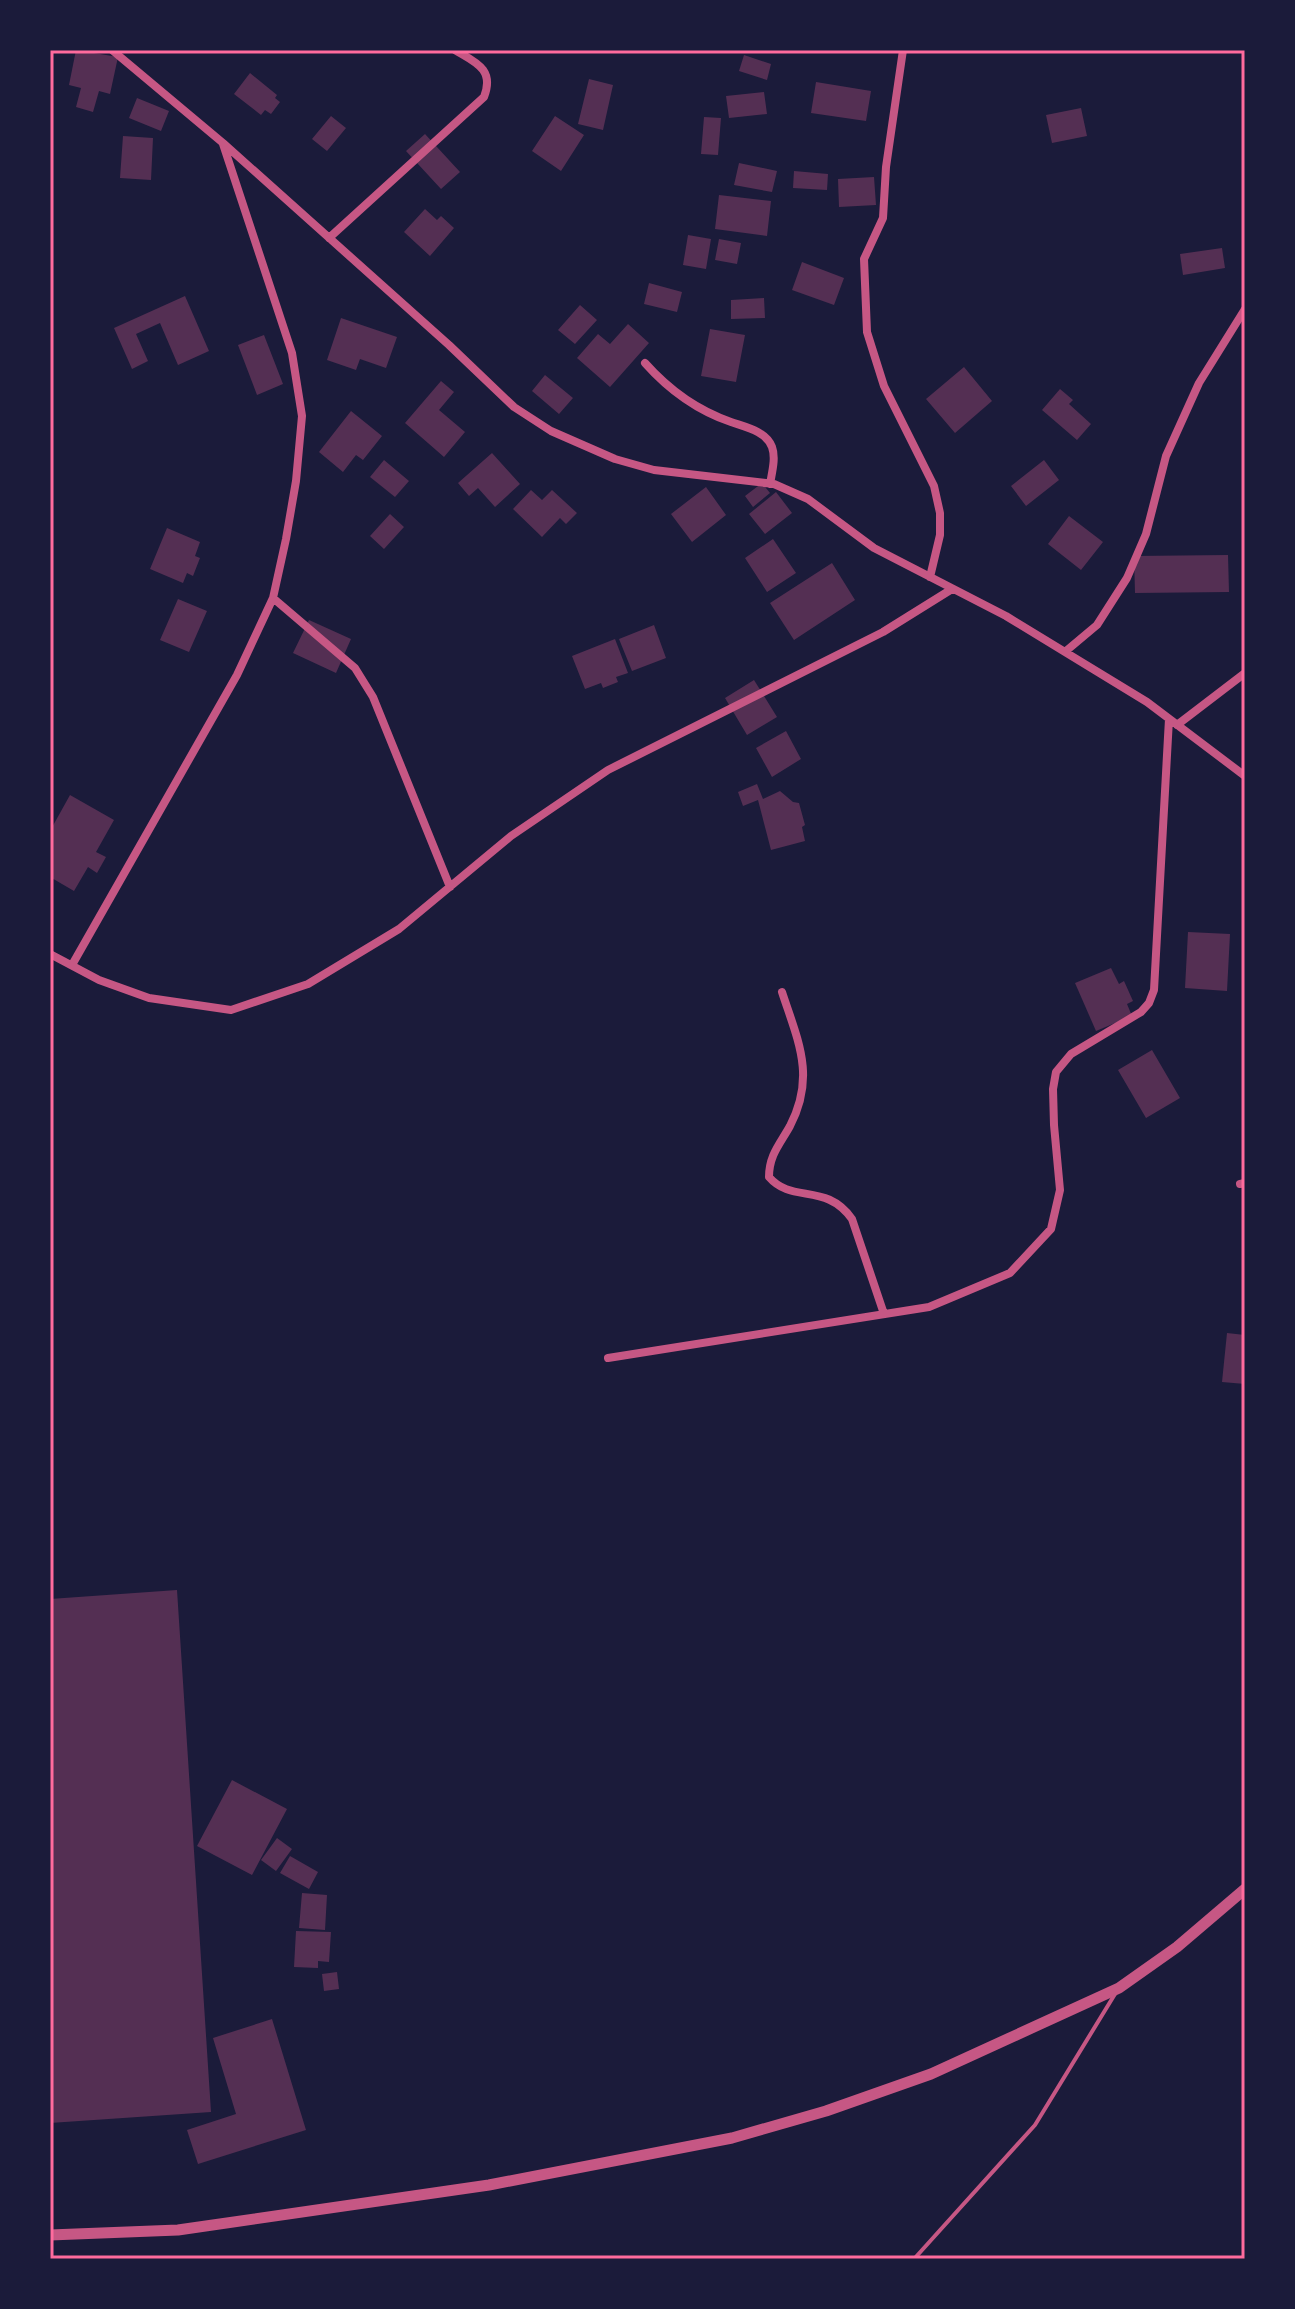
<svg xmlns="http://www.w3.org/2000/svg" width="1295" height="2309" font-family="'Titillium Web',sans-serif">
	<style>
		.building { fill: #542f53 }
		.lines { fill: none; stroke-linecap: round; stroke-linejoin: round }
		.service { stroke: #c65784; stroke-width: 4 }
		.minor { stroke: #c65784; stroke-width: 8 }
		.tertiary { stroke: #c65784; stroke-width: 11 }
		.neatline { fill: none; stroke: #ff6b9d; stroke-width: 3 }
	</style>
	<rect width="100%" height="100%" fill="#1b1b3a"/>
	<path class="building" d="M 76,50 L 118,57 L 110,94 L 99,91 L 93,112 L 76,107 L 81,88 L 69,85 Z
		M 744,55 L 771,64 L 767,80 L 739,71 Z
		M 250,73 L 277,95 L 275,98 L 280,102 L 271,114 L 265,110 L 261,115 L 234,94 Z
		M 589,79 L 613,85 L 603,130 L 578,124 Z
		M 816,82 L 871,91 L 866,121 L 811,113 Z
		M 764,92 L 767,114 L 729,118 L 726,96 Z
		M 137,98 L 169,111 L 161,131 L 129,118 Z
		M 1081,108 L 1087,136 L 1052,143 L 1046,115 Z
		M 331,116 L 346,128 L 327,151 L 312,139 Z
		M 555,116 L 584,135 L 561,171 L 532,151 Z
		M 704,117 L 721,118 L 718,155 L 701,154 Z
		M 425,134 L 460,172 L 441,189 L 406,151 Z
		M 123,136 L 153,138 L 151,180 L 120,178 Z
		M 739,163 L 777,171 L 772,192 L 734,185 Z
		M 794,171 L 828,174 L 827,190 L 793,188 Z
		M 874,177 L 876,205 L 839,207 L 838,179 Z
		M 719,195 L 771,201 L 767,236 L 715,229 Z
		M 425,209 L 437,220 L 441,216 L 454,228 L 430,256 L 404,232 Z
		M 688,235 L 711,239 L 706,269 L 683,265 Z
		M 719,239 L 741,243 L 737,264 L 715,260 Z
		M 1222,248 L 1225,268 L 1183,275 L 1180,254 Z
		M 802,262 L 844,278 L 834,305 L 792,290 Z
		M 649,283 L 682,292 L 677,312 L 644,304 Z
		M 185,296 L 209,351 L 178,365 L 160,323 L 136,334 L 148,361 L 132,369 L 114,328 Z
		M 764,298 L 765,318 L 731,319 L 731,300 Z
		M 580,305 L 597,320 L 575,344 L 558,330 Z
		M 341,318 L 397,337 L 386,368 L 360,359 L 356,370 L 327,360 Z
		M 628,324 L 649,343 L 610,387 L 577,358 L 598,334 L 610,344 Z
		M 710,329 L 745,335 L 736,382 L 701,376 Z
		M 264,335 L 283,384 L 257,395 L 238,345 Z
		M 964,367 L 992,401 L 955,433 L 926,399 Z
		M 545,375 L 573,398 L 559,414 L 532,391 Z
		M 441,381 L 454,392 L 439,410 L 465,432 L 444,457 L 405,423 Z
		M 1060,389 L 1073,400 L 1069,404 L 1091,424 L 1077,440 L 1042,410 Z
		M 351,411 L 382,436 L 363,460 L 356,455 L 343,472 L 319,452 Z
		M 492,453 L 520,484 L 495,507 L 478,488 L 469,496 L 458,483 Z
		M 384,460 L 409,481 L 395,497 L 370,477 Z
		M 1044,460 L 1059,480 L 1026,506 L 1011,486 Z
		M 762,483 L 770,493 L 753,507 L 745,496 Z
		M 706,487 L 726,515 L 692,542 L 671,514 Z
		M 531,490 L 542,500 L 552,490 L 577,513 L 566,524 L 560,518 L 542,537 L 513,509 Z
		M 776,492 L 792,513 L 765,534 L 749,514 Z
		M 390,514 L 404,527 L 384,549 L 370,536 Z
		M 1069,516 L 1103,542 L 1081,570 L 1048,544 Z
		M 167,528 L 200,542 L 195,556 L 200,558 L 193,576 L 187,573 L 183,583 L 150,569 Z
		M 773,539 L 796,573 L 767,592 L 745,558 Z
		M 1228,555 L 1229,592 L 1135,593 L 1134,556 Z
		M 832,563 L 855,600 L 794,640 L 770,603 Z
		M 178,599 L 207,611 L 189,652 L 160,640 Z
		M 309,620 L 351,639 L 336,673 L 293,653 Z
		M 654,625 L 666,658 L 632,671 L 619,639 Z
		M 615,639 L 628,673 L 616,677 L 618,682 L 603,688 L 601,683 L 585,689 L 572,656 Z
		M 754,680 L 777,717 L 747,735 L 725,698 Z
		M 786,731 L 801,759 L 772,777 L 756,748 Z
		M 757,784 L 763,799 L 780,791 L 793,802 L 799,803 L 805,825 L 802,827 L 805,841 L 771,850 L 758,800 L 743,806 L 738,792 Z
		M 70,795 L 114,820 L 96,852 L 106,857 L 97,873 L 88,867 L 74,891 L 50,877 L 50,831 Z
		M 1188,932 L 1230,934 L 1227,991 L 1185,988 Z
		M 1111,968 L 1119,984 L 1124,981 L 1133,1001 L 1127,1004 L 1132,1016 L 1096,1031 L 1075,983 Z
		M 1152,1050 L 1180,1098 L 1146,1118 L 1118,1070 Z
		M 1227,1333 L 1245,1335 L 1245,1384 L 1222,1382 Z
		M 177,1590 L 211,2112 L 50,2123 L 50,1599 Z
		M 232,1780 L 287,1809 L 252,1875 L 197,1846 Z
		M 277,1838 L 292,1849 L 276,1871 L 261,1860 Z
		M 290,1856 L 318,1872 L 309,1889 L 280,1873 Z
		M 302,1893 L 327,1895 L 325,1930 L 299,1928 Z
		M 296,1931 L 331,1932 L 329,1962 L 318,1961 L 318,1968 L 294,1967 Z
		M 337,1972 L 339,1989 L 324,1991 L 322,1974 Z
		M 272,2019 L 306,2130 L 198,2164 L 187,2130 L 236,2114 L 213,2038 Z"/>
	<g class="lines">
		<path class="service" d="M 914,2259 L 1035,2125 L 1115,1994"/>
		<path class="minor" d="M 112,50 L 223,143 L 449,345 L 514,407 L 551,431 L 615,459 L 654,470 L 774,484 L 808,499 L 874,548 L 1006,616 L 1147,702 L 1245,776
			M 903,50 L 886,167 L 883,218 L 864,259 L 867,332 L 884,386 L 934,486 L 940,513 L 940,535 L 930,577
			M 329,238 L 484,97 C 495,69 475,62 455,50
			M 645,363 C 669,390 696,410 731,422 C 745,427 766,431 772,447 C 776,458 772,472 770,484
			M 273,598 L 355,668 L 373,697 L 450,887
			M 1066,651 L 1097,625 L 1127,578 L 1146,534 L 1166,456 L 1199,383 L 1245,309
			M 1177,725 L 1245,673
			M 50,954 L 99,980 L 149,998 L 231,1010 L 308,984 L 399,929 L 511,836 L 608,770 L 883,632 L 952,589
			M 72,965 L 237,675 L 273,598 L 286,539 L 296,481 L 302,416 L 292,353 L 223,144
			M 782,992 C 798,1041 816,1076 790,1126 C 780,1144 769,1155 769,1177 C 792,1204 826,1182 852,1219 L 884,1314
			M 1240,1184 L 1245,1183
			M 608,1358 L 929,1307 L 1010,1273 L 1051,1229 L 1060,1190 L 1054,1125 L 1053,1089 L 1056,1072 L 1071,1054 L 1141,1012 L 1149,1003 L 1154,990 L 1169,719"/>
		<path class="tertiary" d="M 50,2235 L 178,2230 L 489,2185 L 732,2138 L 826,2111 L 931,2074 L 1119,1988 L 1177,1947 L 1245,1889"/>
	</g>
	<rect width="1295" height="2309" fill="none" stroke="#1b1b3a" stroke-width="104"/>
	<rect x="52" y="52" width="1191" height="2205" class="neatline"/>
</svg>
